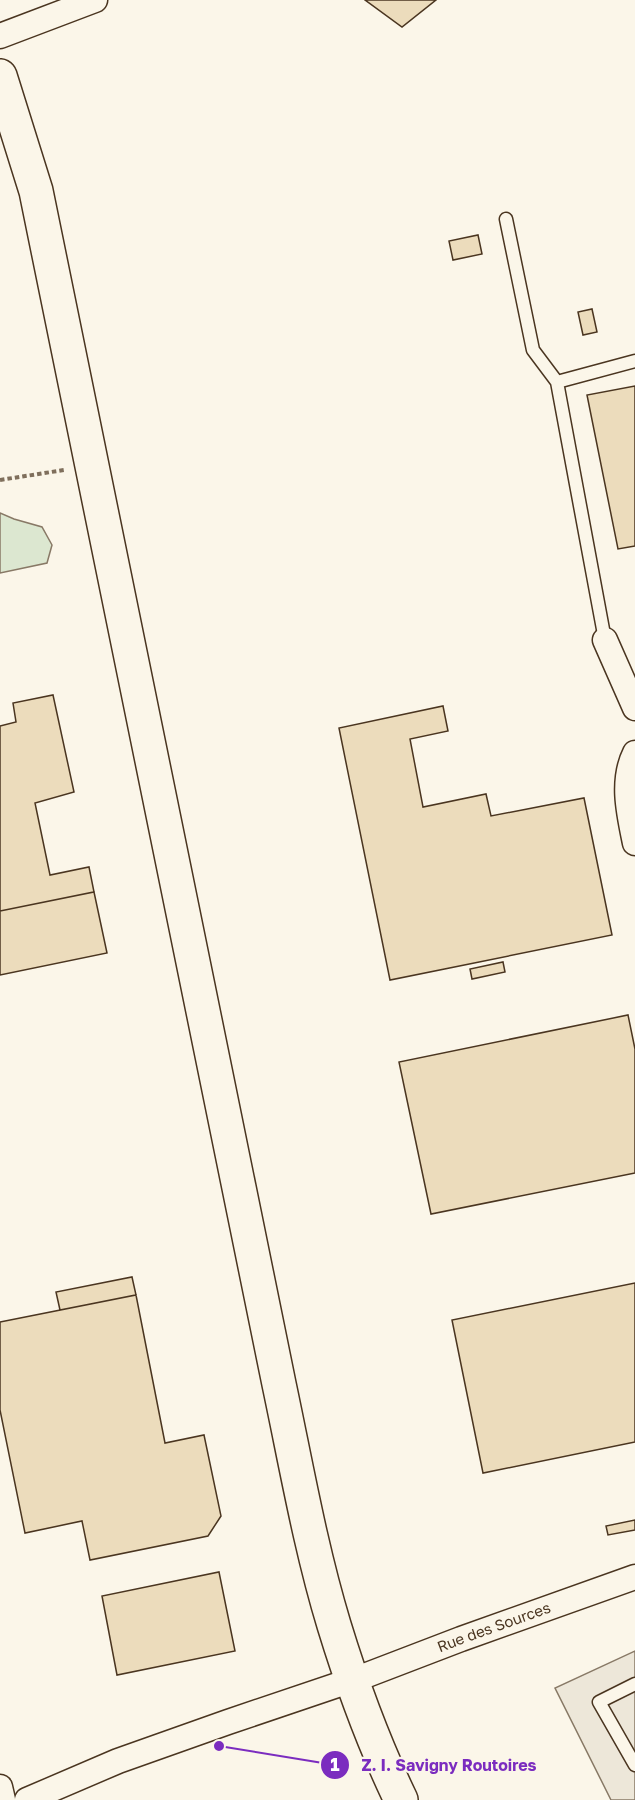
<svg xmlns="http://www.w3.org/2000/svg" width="635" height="1800" font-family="'Golos Text',sans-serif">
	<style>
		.green { fill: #dce7d0; stroke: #887966; stroke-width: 1.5 }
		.parking { fill: #ede7d9; stroke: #887966; stroke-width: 1.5 }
		.building { fill: #ecdcbc; stroke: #4a3520; stroke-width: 1.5 }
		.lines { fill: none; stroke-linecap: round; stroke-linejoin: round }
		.lane-casing { stroke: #4a3520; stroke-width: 15 }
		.street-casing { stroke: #4a3520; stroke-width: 27 }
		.secondary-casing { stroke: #4a3520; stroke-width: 36 }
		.path { stroke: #7f6f5c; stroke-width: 4; stroke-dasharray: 4.5 3; stroke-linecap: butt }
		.lane { stroke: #fbf6e9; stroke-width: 12 }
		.street { stroke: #fbf6e9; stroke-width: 24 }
		.secondary { stroke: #fbf6e9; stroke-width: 33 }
		.labels { text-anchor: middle; stroke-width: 4.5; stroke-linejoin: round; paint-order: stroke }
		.street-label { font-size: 15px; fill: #4a3520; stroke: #fbf6e9 }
		.leader { fill: none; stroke: #7b2cbf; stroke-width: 2 }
		.callout-dot { fill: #7b2cbf; stroke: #fbf6e9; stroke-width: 2 }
		.mark-label { font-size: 18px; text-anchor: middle; font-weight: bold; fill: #fff }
		.callout-label { font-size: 16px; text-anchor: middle; font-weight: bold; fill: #7b2cbf; stroke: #fbf6e9; stroke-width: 4.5; stroke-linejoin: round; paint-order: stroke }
	</style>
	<rect width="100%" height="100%" fill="#fbf6e9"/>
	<path class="green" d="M 0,513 L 14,519 L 42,527 L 52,545 L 47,563 L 0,573 Z"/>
	<path class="parking" d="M 635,1651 L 635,1800 L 611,1800 L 555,1688 Z"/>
	<path class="building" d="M 365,0 L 436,0 L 402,27 Z
		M 478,235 L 482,254 L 453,260 L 449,241 Z
		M 592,309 L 597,332 L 583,335 L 578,312 Z
		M 635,386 L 635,546 L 618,549 L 587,395 Z
		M 53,695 L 74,792 L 35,803 L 50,875 L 89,867 L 94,892 L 0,911 L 0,726 L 16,722 L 13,703 Z
		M 443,706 L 448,731 L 410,739 L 423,807 L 486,794 L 491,816 L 584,798 L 612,935 L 390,980 L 339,728 Z
		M 94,892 L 107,953 L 0,975 L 0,911 Z
		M 503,962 L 505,972 L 472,979 L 470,969 Z
		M 628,1015 L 635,1049 L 635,1173 L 431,1214 L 399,1062 Z
		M 132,1277 L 136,1295 L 60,1310 L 56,1292 Z
		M 635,1283 L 635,1442 L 483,1473 L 452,1320 Z
		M 136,1295 L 165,1443 L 204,1435 L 221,1516 L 208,1536 L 90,1560 L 82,1521 L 25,1533 L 0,1410 L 0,1322 Z
		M 635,1520 L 635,1530 L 608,1535 L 606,1526 Z
		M 219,1572 L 235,1651 L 117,1675 L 102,1596 Z"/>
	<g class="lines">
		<defs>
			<path id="lane" d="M 506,219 L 533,350 L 557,382 L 605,640
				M 557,382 L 635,361
				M 635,1684 L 599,1702 L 635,1765"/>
			<g id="street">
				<path d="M 0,36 L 95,0"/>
				<path d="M 605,640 L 635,708"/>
				<path d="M 635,753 C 621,781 629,814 635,843"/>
				<path d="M 0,1787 L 3,1800"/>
				<path id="s1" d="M 27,1800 L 118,1761 L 228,1722 L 367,1675 L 461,1639 L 635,1577"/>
			</g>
			<path id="secondary" d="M 0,76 L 36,191 L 279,1384 C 296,1464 310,1546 334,1625 C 352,1684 374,1744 401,1800"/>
		</defs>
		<use href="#lane" class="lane-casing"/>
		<use href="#street" class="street-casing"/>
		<use href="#secondary" class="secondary-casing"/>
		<path class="path" d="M 0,480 L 64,470"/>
		<use href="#lane" class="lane"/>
		<use href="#street" class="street"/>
		<use href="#secondary" class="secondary"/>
	</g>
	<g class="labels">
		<g class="street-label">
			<text dy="5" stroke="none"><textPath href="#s1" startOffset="498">Rue des Sources</textPath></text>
		</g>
	</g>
	<path class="leader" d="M219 1746L335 1765"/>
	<g class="callout-dot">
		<circle cx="219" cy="1746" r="6"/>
		<circle cx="335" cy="1765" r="15"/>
	</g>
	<g class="mark-label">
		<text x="335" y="1771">1</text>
	</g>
	<g class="callout-label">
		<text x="449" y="1771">Z. I. Savigny Routoires</text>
	</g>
</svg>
